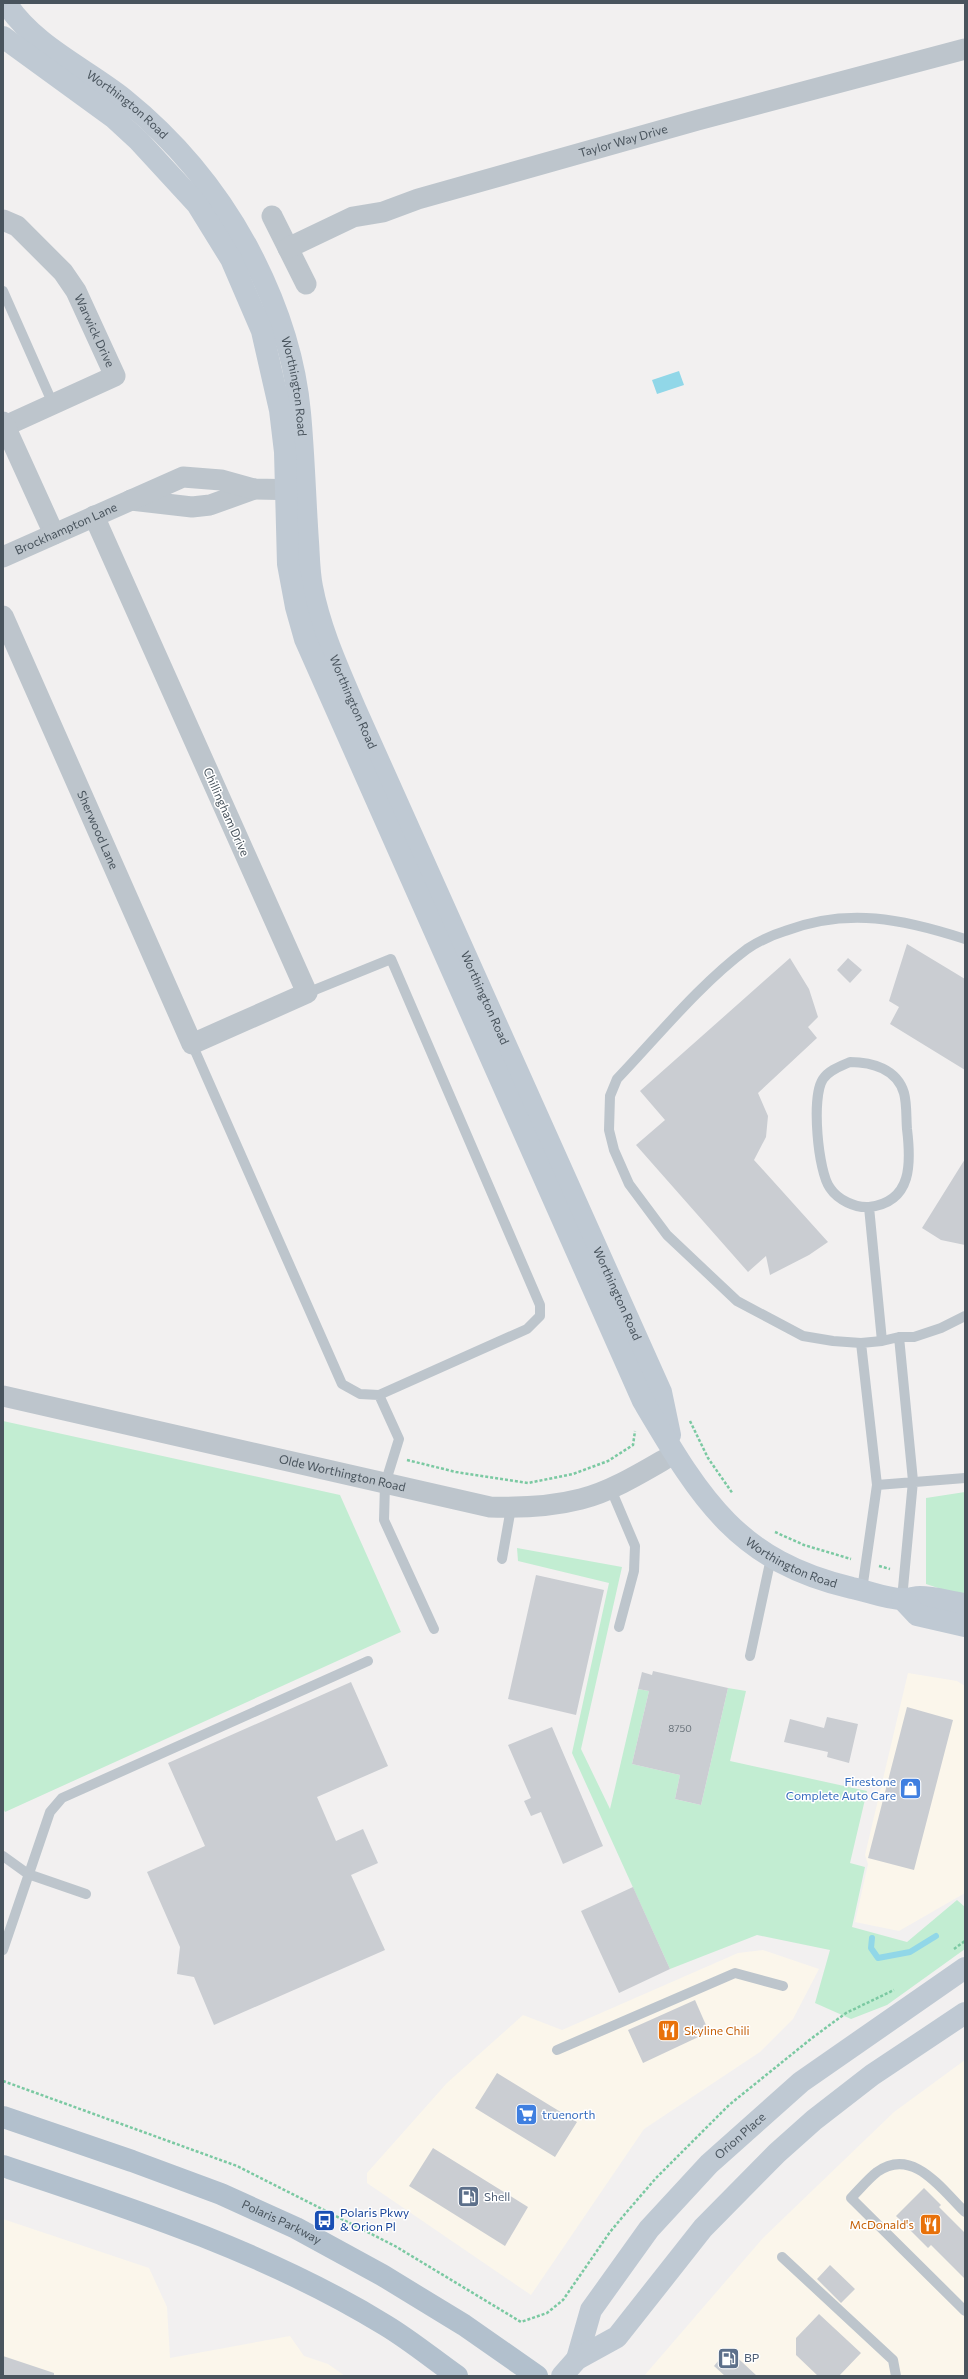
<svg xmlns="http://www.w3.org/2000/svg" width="968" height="2379" font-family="Commissioner,sans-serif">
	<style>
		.commercial { fill: #fbf6eb }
		.green { fill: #c2edd2 }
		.water { fill: #91d7e8 }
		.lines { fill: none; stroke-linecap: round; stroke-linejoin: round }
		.stream { stroke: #91d7e8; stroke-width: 6 }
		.building { fill: #cacdd2 }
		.path { stroke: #7bc9a2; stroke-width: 2.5; stroke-dasharray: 3 2; stroke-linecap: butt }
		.lane { stroke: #bdc5cc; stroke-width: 10 }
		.street { stroke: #bdc5cc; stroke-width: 21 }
		.secondary { stroke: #bfc9d3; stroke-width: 22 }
		.primary { stroke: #b2c0cd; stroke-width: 22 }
		.labels { text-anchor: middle; stroke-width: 3; stroke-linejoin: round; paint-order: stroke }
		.number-label { font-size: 10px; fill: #69727a }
		.street-label { font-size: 12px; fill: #49545d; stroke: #fff }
		.shop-label { font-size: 12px; fill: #366cbe; stroke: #fff; text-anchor: end }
		.food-label { font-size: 12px; fill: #c56008; stroke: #fff; text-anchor: start }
		.service-label { font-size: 12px; fill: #4e5e75; stroke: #fff; text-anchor: start }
		.transit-label { font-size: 12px; fill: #164399; stroke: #fff; text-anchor: start }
	</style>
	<rect width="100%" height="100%" fill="#f2f0f0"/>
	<path class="commercial" d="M 908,1673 L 957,1681 L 965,1686 L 965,1893 L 899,1931 L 855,1922 L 868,1864 L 865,1855 Z
		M 763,1950 L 819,1969 L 793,2019 L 760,2052 L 644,2129 L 531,2295 L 367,2183 L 367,2173 L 447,2083 L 523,2015 L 562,2030 L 738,1953 Z
		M 965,2060 L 965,2376 L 644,2376 L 763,2238 L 894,2112 Z
		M 3,2219 L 149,2268 L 167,2307 L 170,2358 L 290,2336 L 304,2356 L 328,2364 L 345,2376 L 3,2376 Z"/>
	<path class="green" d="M 3,1421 L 340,1495 L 401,1632 L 5,1812 L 3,1808 Z
		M 965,1492 L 965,1597 L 926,1584 L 926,1498 Z
		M 517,1548 L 622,1567 L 581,1749 L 610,1809 L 638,1689 L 649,1691 L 632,1764 L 680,1775 L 675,1799 L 701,1805 L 728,1688 L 746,1691 L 730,1761 L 867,1791 L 850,1863 L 865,1867 L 852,1927 L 907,1942 L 957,1900 L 965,1907 L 965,1949 L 887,2005 L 851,2019 L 815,2003 L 830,1950 L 757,1935 L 670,1969 L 572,1753 L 609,1583 L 518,1561 Z"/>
	<path class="water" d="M 679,371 L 684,385 L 657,394 L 652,380 Z"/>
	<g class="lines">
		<path class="stream" d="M 872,1938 L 871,1948 L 878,1958 L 910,1952 L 936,1936"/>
	</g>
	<path class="building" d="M 907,944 L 965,979 L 965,1070 L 890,1024 L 899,1007 L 889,1001 Z
		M 790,958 L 809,989 L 818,1017 L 808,1027 L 817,1038 L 758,1093 L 768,1116 L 766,1137 L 754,1160 L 828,1242 L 809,1255 L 770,1275 L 766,1256 L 748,1272 L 636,1145 L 665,1120 L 640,1091 Z
		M 848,958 L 862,970 L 850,983 L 837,970 Z
		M 965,1159 L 965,1245 L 941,1240 L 922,1228 Z
		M 536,1575 L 604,1590 L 576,1715 L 508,1699 Z
		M 653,1671 L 728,1688 L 701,1805 L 675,1799 L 680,1775 L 632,1764 L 649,1691 L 638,1689 L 642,1672 L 652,1675 Z
		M 351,1682 L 388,1766 L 317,1797 L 336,1841 L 363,1829 L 378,1863 L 351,1875 L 385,1950 L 214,2025 L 194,1977 L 177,1974 L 180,1947 L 147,1872 L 205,1846 L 168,1763 Z
		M 907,1707 L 953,1720 L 914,1870 L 868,1858 Z
		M 827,1717 L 858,1724 L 849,1763 L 827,1757 L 828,1752 L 784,1742 L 790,1719 L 824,1728 Z
		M 552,1727 L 603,1846 L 563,1864 L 541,1812 L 531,1816 L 524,1801 L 531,1798 L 508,1745 Z
		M 633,1887 L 670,1969 L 619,1993 L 581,1911 Z
		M 695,2000 L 709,2032 L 643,2063 L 628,2030 Z
		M 497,2073 L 577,2122 L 555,2157 L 475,2108 Z
		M 433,2148 L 528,2207 L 505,2246 L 409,2186 Z
		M 924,2188 L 941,2205 L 939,2207 L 965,2233 L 965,2279 L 931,2245 L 928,2248 L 896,2216 Z
		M 830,2265 L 855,2289 L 841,2303 L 817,2279 Z
		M 819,2314 L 861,2353 L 839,2376 L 818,2376 L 796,2355 L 796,2338 Z
		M 728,2349 L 757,2376 L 725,2376 L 714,2366 Z
		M 3,2356 L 54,2373 L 54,2376 L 3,2376 Z"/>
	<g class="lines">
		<path class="path" d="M 690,1421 L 708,1458 L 733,1494
			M 407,1460 L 456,1472 L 528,1483 L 573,1474 L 608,1461 L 633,1445 L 635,1431
			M 775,1532 L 804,1545 L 851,1559
			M 879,1566 L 890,1569
			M 954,1949 L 965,1941
			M 3,2081 L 237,2166 L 395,2246 L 521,2322 L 547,2313 L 563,2300 L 610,2232 L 625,2214 L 656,2178 L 729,2105 L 812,2038 L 846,2013 L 894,1990"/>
		<path class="lane" d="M 3,291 L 53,404
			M 965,939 C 903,919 848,907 785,931 C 772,935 759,941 747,949 C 699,985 659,1035 617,1079 L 610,1096 L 609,1130 L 614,1150 L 629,1184 L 667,1235 L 737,1301 L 803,1336 L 833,1341 L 861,1343 L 882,1341 L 899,1337 L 914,1337 L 941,1328 L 965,1316
			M 192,1044 L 342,1384 L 360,1394 L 379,1395 L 527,1329 L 540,1316 L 540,1305 L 391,959 L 307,993
			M 850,1062 C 872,1062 897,1069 904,1093 C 907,1104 906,1117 907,1129 C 911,1162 913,1202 869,1207 C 855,1208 838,1200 830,1188 C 818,1172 811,1097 823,1079 C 829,1070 841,1066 850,1062 Z
			M 869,1207 L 882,1341
			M 899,1337 L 913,1481 L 902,1599
			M 861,1343 L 877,1485 L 862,1590
			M 379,1395 L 399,1439 L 385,1484 L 384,1520 L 434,1629
			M 877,1485 L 965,1478
			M 610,1487 L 635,1546 L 634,1571 L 619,1627
			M 502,1559 L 511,1508
			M 750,1656 L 771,1558
			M 3,1856 L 28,1874 L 86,1894
			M 3,1950 L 50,1812 L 62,1798 L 368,1661
			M 557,2050 L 735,1973 L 783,1986
			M 965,2212 C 942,2190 913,2146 877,2172 C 868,2179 859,2190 851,2198 L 965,2311
			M 782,2257 L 893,2360 L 896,2376"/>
		<g class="street">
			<path d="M 272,216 L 306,284"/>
			<path id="s1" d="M 3,220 L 17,226 L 63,272 L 76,291 L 115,376 L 5,426 L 3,422"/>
			<path id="s2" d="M 288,248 L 353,217 L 383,212 L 418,199 L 698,120 L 965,49"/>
			<path d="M 5,426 L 54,534"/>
			<path d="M 131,500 L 192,507 L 210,505 L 254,489"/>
			<path id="s3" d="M 3,557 L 183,477 L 221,480 L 254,489 L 304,490"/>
			<path id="s4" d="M 3,616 L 192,1044 L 307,993 L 94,516"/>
			<path id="s5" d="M 3,1396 L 490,1507 C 521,1508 550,1507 581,1499 C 613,1491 646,1470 674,1454"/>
		</g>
		<g class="secondary">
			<path id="s6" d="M 6,3 C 34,46 85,68 124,99 C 176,141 219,193 250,252 C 276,302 295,357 300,413 C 304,456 305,499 308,542 C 309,556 309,572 312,587 C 320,629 338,668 355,708 L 661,1392 L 670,1435"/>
			<path id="s7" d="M 3,37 L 113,117 L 139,141 L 197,204 L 231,259 L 262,331 L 280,410 L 285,452 L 288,564 L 296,607 L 305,639 L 643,1401 C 700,1497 736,1561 852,1588 C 868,1591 886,1599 902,1599 C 908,1600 914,1597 920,1597 C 935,1597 950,1602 965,1604"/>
			<path d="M 902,1599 L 917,1615 L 965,1626"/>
			<path id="s8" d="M 577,2359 L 591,2310 L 649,2229 L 709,2164 L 801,2082 L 965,1968"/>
			<path d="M 562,2376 L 577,2359 L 617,2337 L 703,2228 L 777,2153 L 814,2120 L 872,2075 L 965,2013"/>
		</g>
		<g class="primary">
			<path id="s9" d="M 3,2117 L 132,2161 L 221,2194 L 296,2228 L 382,2275 L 464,2325 L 537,2376"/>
			<path d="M 3,2166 C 133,2209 268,2253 385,2325 C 410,2340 433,2359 457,2376"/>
		</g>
	</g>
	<defs>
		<symbol id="shop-square" viewBox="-11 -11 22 22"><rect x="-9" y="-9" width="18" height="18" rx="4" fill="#3f7fe0" stroke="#fff"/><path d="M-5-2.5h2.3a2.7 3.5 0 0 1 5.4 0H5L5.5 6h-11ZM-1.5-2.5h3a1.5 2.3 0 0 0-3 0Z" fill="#fff"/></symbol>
		<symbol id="restaurant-square" viewBox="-11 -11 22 22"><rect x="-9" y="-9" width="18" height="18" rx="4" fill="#e8710a" stroke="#fff"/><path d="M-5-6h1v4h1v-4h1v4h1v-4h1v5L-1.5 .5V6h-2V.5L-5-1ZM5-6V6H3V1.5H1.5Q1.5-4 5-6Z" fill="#fff"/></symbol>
		<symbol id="supermarket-square" viewBox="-11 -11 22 22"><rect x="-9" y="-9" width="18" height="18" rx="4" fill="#3f7fe0" stroke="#fff"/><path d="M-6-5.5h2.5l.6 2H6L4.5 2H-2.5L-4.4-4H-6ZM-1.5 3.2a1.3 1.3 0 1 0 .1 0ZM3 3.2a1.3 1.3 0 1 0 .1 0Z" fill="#fff"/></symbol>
		<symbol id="fuel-square" viewBox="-11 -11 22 22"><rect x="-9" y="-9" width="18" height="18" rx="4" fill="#5c6f8a" stroke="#fff"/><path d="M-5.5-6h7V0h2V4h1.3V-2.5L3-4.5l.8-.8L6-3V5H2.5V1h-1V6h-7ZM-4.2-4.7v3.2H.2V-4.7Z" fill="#fff"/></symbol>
		<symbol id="bus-square" viewBox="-11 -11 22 22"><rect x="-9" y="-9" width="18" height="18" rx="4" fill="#1a4fb4" stroke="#fff"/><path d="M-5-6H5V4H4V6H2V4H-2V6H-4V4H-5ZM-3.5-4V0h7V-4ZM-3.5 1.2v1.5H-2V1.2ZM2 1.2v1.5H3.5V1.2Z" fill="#fff"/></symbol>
	</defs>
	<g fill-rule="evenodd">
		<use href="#shop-square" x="898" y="1776" width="25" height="25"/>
		<use href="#restaurant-square" x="656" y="2018" width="25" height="25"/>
		<use href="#supermarket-square" x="514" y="2102" width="25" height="25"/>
		<use href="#fuel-square" x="456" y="2184" width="25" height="25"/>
		<use href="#bus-square" x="312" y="2208" width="25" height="25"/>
		<use href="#restaurant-square" x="918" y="2212" width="25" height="25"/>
		<use href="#fuel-square" x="716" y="2346" width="25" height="25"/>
	</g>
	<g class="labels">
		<g class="number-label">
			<text x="680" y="1732">8750</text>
		</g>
		<g class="street-label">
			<text dy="4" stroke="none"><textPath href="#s6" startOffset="159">Worthington Road</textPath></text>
			<text dy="4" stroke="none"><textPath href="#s2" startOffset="353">Taylor Way Drive</textPath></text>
			<text dy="4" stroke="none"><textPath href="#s1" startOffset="147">Warwick Drive</textPath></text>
			<text dy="4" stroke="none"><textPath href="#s6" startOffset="495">Worthington Road</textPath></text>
			<text dy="4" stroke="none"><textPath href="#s3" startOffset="69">Brockhampton Lane</textPath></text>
			<text dy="4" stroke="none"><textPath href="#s6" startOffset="819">Worthington Road</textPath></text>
			<text transform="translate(226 812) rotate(66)" y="4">Chillingham Drive</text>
			<text dy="4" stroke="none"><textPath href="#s4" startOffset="234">Sherwood Lane</textPath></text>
			<text dy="4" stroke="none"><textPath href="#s6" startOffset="1143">Worthington Road</textPath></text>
			<text dy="4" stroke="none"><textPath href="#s6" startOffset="1467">Worthington Road</textPath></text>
			<text dy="4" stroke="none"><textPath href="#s5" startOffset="348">Olde Worthington Road</textPath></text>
			<text dy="4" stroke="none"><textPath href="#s7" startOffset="1771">Worthington Road</textPath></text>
			<text dy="4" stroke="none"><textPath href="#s8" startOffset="281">Orion Place</textPath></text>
			<text dy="4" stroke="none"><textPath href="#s9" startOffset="298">Polaris Parkway</textPath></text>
		</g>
		<g class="shop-label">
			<text x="896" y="1786">Firestone<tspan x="896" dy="14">Complete Auto Care</tspan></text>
			<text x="542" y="2119" text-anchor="start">truenorth</text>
		</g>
		<g class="food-label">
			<text x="684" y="2035">Skyline Chili</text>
			<text x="914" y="2229" text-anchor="end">McDonald's</text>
		</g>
		<g class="service-label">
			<text x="484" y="2201">Shell</text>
			<text x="744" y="2362">BP</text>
		</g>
		<g class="transit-label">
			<text x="340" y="2217">Polaris Pkwy<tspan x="340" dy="14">&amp; Orion Pl</tspan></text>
		</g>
	</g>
	<rect width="968" height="2379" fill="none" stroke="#49545d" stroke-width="8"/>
</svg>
